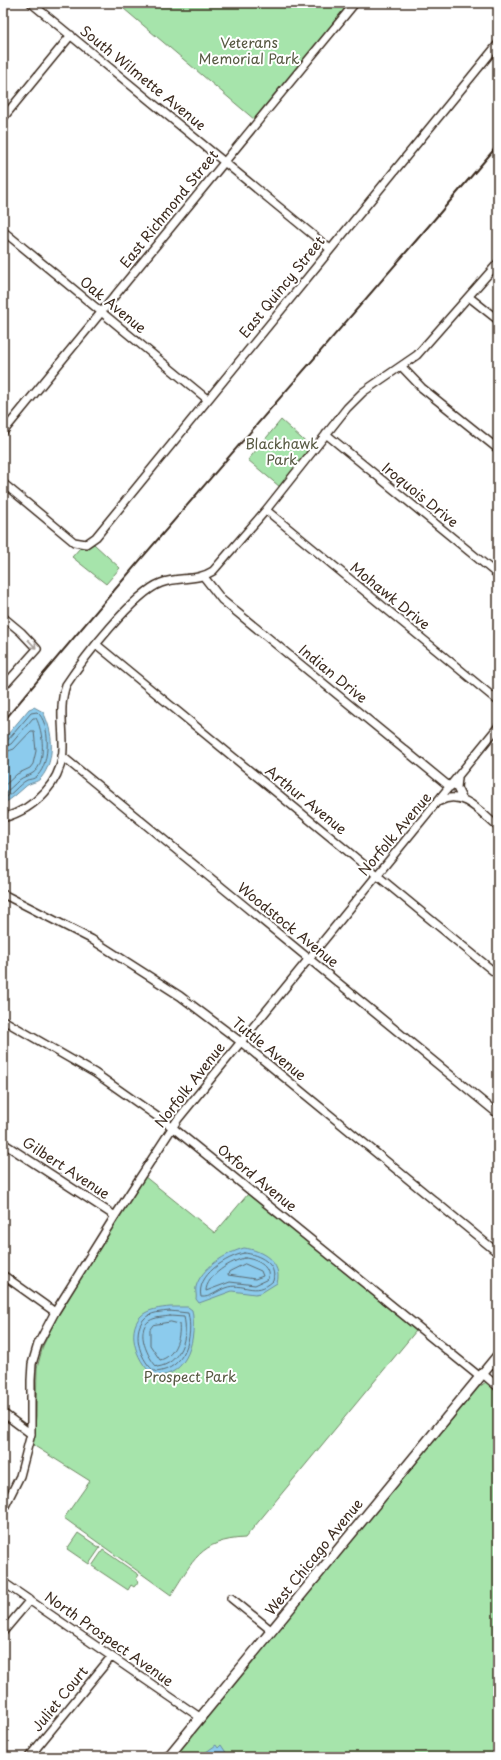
<svg xmlns="http://www.w3.org/2000/svg" width="501" height="1760" font-family="'Playpen Sans',sans-serif">
	<style>
		.green { fill: #a6e4ab; stroke: #708764 }
		.water { fill: #8ccbed; stroke: #6c8b9a }
		.lines { fill: none; stroke-linecap: round; stroke-linejoin: round }
		.shore { stroke: #5b6a71; stroke-width: 1 }
		.street-casing { stroke: #3b2a1e; stroke-width: 10 }
		.secondary-casing { stroke: #3b2a1e; stroke-width: 12 }
		.street { stroke: #fff; stroke-width: 7 }
		.secondary { stroke: #fff; stroke-width: 9 }
		.rail { stroke: #3b2a1e; stroke-width: 2 }
		.oneway { stroke: #a79f9a }
		.labels { text-anchor: middle; stroke-width: 4; stroke-linejoin: round; paint-order: stroke }
		.park-label { font-size: 14px; fill: #565841; stroke: #fff }
		.street-label { font-size: 14px; fill: #3b2a1e; stroke: #fff }
	</style>
	<rect width="100%" height="100%" fill="#fff"/>
	<filter id="ink" filterUnits="userSpaceOnUse"><feTurbulence type="fractalNoise" baseFrequency=".025" numOctaves="2"/><feDisplacementMap in="SourceGraphic" scale="8" xChannelSelector="R" yChannelSelector="G"/><feConvolveMatrix kernelMatrix="1 2 1 2 8 2 1 2 1" color-interpolation-filters="sRGB"/></filter>
	<g filter="url(#ink)">
		<path class="green" d="M 117,3 L 351,3 L 255,120 Z
			M 281,420 L 312,448 L 280,487 L 248,460 Z
			M 94,544 L 120,568 L 106,584 L 72,557 L 80,548 L 88,547 Z
			M 144,1176 L 215,1233 L 248,1194 L 416,1331 L 245,1538 C 200,1540 193,1561 171,1595 L 64,1518 L 90,1481 L 33,1445 L 36,1416 L 37,1368 L 43,1346 L 57,1317 Z
			M 486,1382 L 498,1392 L 498,1757 L 173,1757 L 479,1387 Z
			M 78,1533 L 100,1548 L 89,1564 L 67,1549 Z
			M 103,1550 L 139,1575 L 136,1579 L 139,1581 L 134,1587 L 131,1585 L 128,1590 L 92,1566 Z"/>
		<path class="water" d="M 34,707 L 43,712 C 53,731 56,760 41,778 C 37,783 30,782 25,787 C 18,793 12,799 3,804 L 3,740 L 29,709 Z
			M 244,1248 C 262,1250 283,1263 277,1283 L 261,1293 L 255,1294 L 232,1291 L 199,1303 L 196,1299 C 197,1295 195,1291 196,1287 C 201,1268 226,1253 244,1248 Z
			M 170,1307 L 188,1307 L 192,1310 C 197,1336 189,1377 155,1376 C 138,1365 125,1332 141,1316 C 148,1309 161,1308 170,1307 Z
			M 216,1745 L 218,1748 L 221,1745 L 229,1757 L 199,1757 Z"/>
		<g class="lines">
			<path class="shore" d="M 3,742 L 8,740 L 31,713 L 37,712 C 51,723 50,763 38,775 C 35,779 31,779 27,780 C 18,785 12,795 3,799
				M 3,747 L 11,744 L 33,718 L 36,718 C 43,730 47,764 33,773 C 29,776 24,776 19,780 C 14,785 9,790 3,794
				M 3,753 L 14,749 L 31,731 L 34,731 L 36,751 L 33,764 L 30,768 L 17,774 L 3,787
				M 244,1253 C 259,1254 278,1264 273,1281 C 255,1298 243,1281 225,1288 C 217,1291 210,1298 201,1297 C 196,1275 226,1257 244,1253 Z
				M 245,1258 C 256,1259 271,1266 268,1279 L 255,1285 L 230,1282 L 206,1291 C 206,1276 232,1260 245,1258 Z
				M 245,1264 L 261,1271 L 263,1276 L 255,1279 L 228,1275 L 229,1272 Z
				M 170,1311 L 188,1313 C 194,1337 185,1369 156,1372 C 141,1363 131,1333 144,1319 C 150,1312 162,1312 170,1311 Z
				M 170,1316 L 184,1317 C 189,1337 180,1364 157,1367 C 148,1358 135,1331 149,1321 C 155,1317 164,1317 170,1316 Z
				M 171,1322 L 179,1324 C 181,1338 174,1357 160,1360 L 150,1345 L 150,1329 L 153,1325 Z"/>
			<defs>
				<path id="street" d="M 31,3 L 330,249
					M 3,118 L 71,35
					M 3,231 L 207,399
					M 469,297 L 498,320
					M 402,367 L 422,388 L 498,449
					M 3,432 L 355,3
					M 326,434 L 498,575
					M 3,483 L 74,542 L 86,544 L 96,537 L 498,44
					M 266,510 L 498,701
					M 204,577 L 222,600 L 450,787
					M 3,617 L 21,632 L 37,649 L 3,687
					M 97,645 L 498,975
					M 62,756 L 498,1114
					M 458,778 L 457,788 L 462,798
					M 440,801 C 463,789 481,813 498,827
					M 3,818 C 35,809 64,781 63,745 C 63,725 59,705 66,685 C 83,659 134,593 161,583 C 179,576 196,582 213,571 L 266,510 L 347,408 L 363,392 L 417,355 L 498,263
					M 3,894 L 91,939 L 180,996 L 241,1042 L 498,1253
					M 3,1020 L 95,1073 L 172,1127 L 480,1377
					M 3,1143 L 115,1216
					M 3,1275 L 55,1312
					M 483,1374 L 498,1387
					M 3,1413 L 31,1434
					M 3,1510 L 20,1476 L 31,1434 L 31,1380 L 32,1364 L 38,1344 L 55,1312 L 115,1216 L 178,1119 L 498,727
					M 3,1582 L 201,1718
					M 231,1598 L 272,1631
					M 3,1632 L 30,1600
					M 29,1757 L 111,1657"/>
				<path id="secondary" d="M 168,1757 L 498,1355"/>
			</defs>
			<use href="#street" class="street-casing"/>
			<use href="#secondary" class="secondary-casing"/>
			<use href="#street" class="street"/>
			<use href="#secondary" class="secondary"/>
			<path class="rail" d="M 3,722 C 165,527 334,338 498,145"/>
		</g>
		<defs><path id="oneway-shaft" d="M-6 0H5M1.5-3L5.5 0L1.5 3" fill="none" stroke-width="1.6" stroke-linecap="round" stroke-linejoin="round"/></defs>
		<use class="oneway" href="#oneway-shaft" transform="translate(32 644) rotate(47)"/>
	</g>
	<g class="labels">
		<g class="park-label">
			<text x="249" y="48">Veterans<tspan x="249" dy="16">Memorial Park</tspan></text>
			<text x="282" y="449">Blackhawk<tspan x="282" dy="16">Park</tspan></text>
			<text x="190" y="1382">Prospect Park</text>
		</g>
		<g class="street-label">
			<text transform="translate(143 78) rotate(39)" y="5">South Wilmette Avenue</text>
			<text transform="translate(169 209) rotate(-51)" y="5">East Richmond Street</text>
			<text transform="translate(282 287) rotate(-51)" y="5">East Quincy Street</text>
			<text transform="translate(113 305) rotate(39)" y="5">Oak Avenue</text>
			<text transform="translate(420 495) rotate(39)" y="5">Iroquois Drive</text>
			<text transform="translate(390 596) rotate(39)" y="5">Mohawk Drive</text>
			<text transform="translate(333 674) rotate(39)" y="5">Indian Drive</text>
			<text transform="translate(306 800) rotate(39)" y="5">Arthur Avenue</text>
			<text transform="translate(395 834) rotate(-50)" y="5">Norfolk Avenue</text>
			<text transform="translate(288 925) rotate(39)" y="5">Woodstock Avenue</text>
			<text transform="translate(269 1049) rotate(39)" y="5">Tuttle Avenue</text>
			<text transform="translate(190 1085) rotate(-52)" y="5">Norfolk Avenue</text>
			<text transform="translate(66 1168) rotate(33)" y="5">Gilbert Avenue</text>
			<text transform="translate(257 1178) rotate(39)" y="5">Oxford Avenue</text>
			<text transform="translate(314 1557) rotate(-51)" y="5">West Chicago Avenue</text>
			<text transform="translate(109 1639) rotate(35)" y="5">North Prospect Avenue</text>
			<text transform="translate(60 1699) rotate(-51)" y="5">Juliet Court</text>
		</g>
	</g>
	<rect width="501" height="1760" fill="none" stroke="#fff" stroke-width="16"/>
	<rect x="8" y="8" width="485" height="1744" fill="none" stroke="#3b2a1e" stroke-width="1.5" filter="url(#ink)"/>
</svg>
